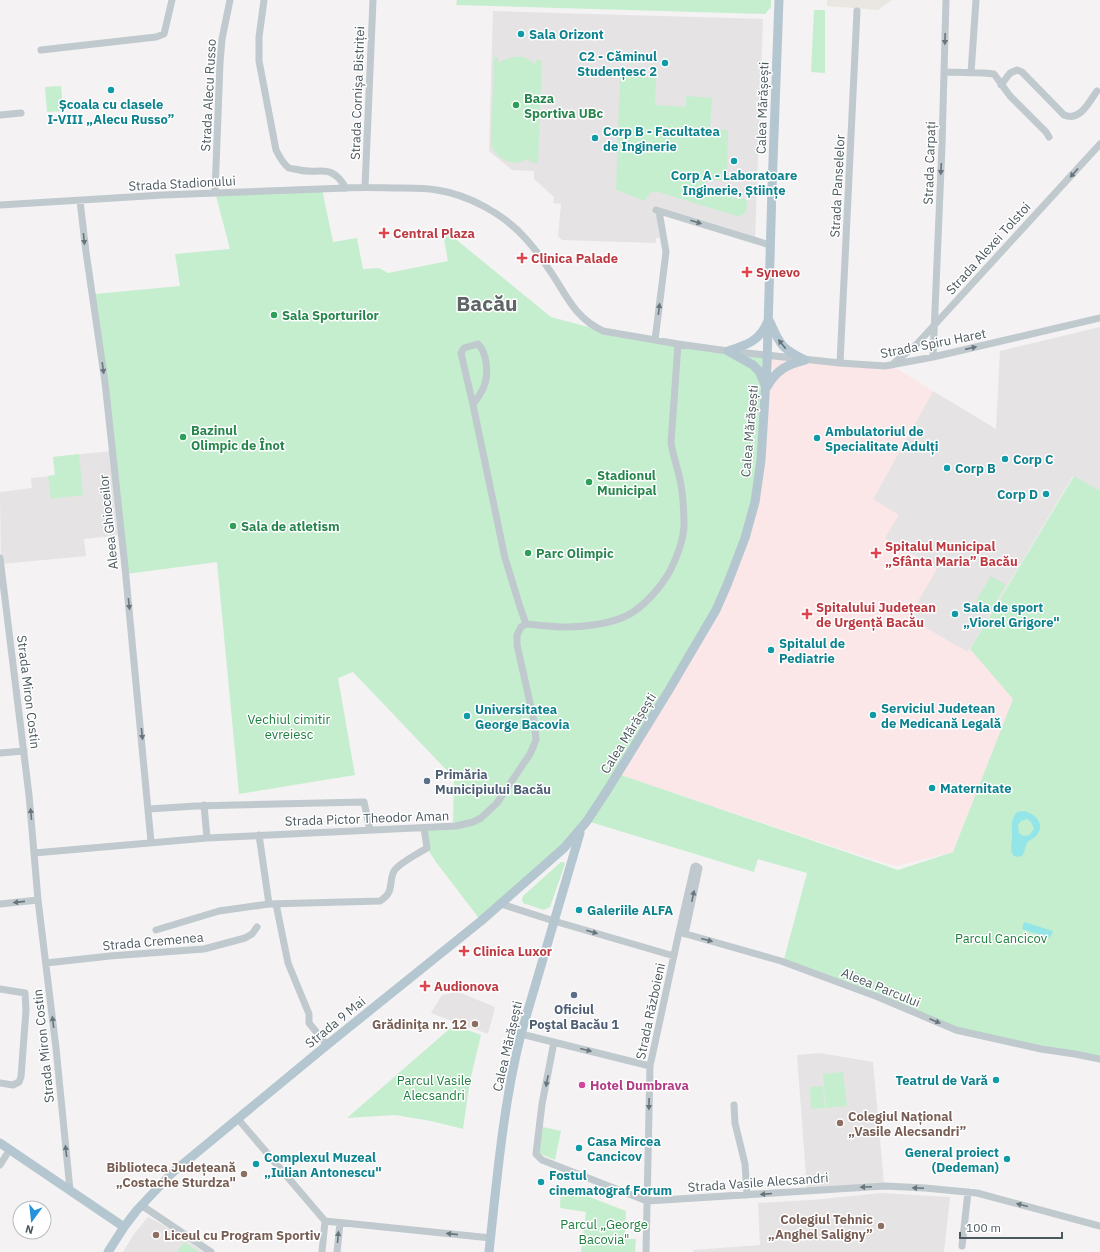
<svg xmlns="http://www.w3.org/2000/svg" width="1100" height="1252" font-family="'IBM Plex Sans',sans-serif">
	<style>
		.commercial { fill: #eae6e1 }
		.education { fill: #e5e3e4 }
		.medical { fill: #fbe6e8 }
		.green { fill: #c5eece }
		.water { fill: #94e5e8; fill-rule: evenodd }
		.lines { fill: none; stroke-linecap: round; stroke-linejoin: round }
		.minor { stroke: #bfc9ce; stroke-width: 7 }
		.major { stroke: #b4c6cf; stroke-width: 9 }
		.oneway { fill: #68757b }
		.oneway2 { fill: #65747b }
		.culture-dot { fill: #0f9aa8; stroke: #fff; stroke-width: 1.5 }
		.leisure-dot { fill: #2e9e5b; stroke: #fff; stroke-width: 1.5 }
		.health-dot { fill: #e0444e; stroke: #fff; stroke-width: 1.5 }
		.service-dot { fill: #5c6f8a; stroke: #fff; stroke-width: 1.5 }
		.education-dot { fill: #8d6e63; stroke: #fff; stroke-width: 1.5 }
		.hotel-dot { fill: #d1479c; stroke: #fff; stroke-width: 1.5 }
		.labels { text-anchor: middle; stroke-width: 3; stroke-linejoin: round; paint-order: stroke }
		.culture-label { font-size: 13px; font-weight: bold; fill: #0d838f; stroke: #fff; text-anchor: start }
		.street-label { font-size: 13px; fill: #4b595f; stroke: #fff }
		.leisure-label { font-size: 13px; font-weight: bold; fill: #27864d; stroke: #fff; text-anchor: start }
		.health-label { font-size: 13px; font-weight: bold; fill: #be3a42; stroke: #fff; text-anchor: start }
		.park-label { font-size: 13px; fill: #1d7f3e; stroke: #fff }
		.service-label { font-size: 13px; font-weight: bold; fill: #4e5e75; stroke: #fff; text-anchor: start }
		.education-label { font-size: 13px; font-weight: bold; fill: #785e54; stroke: #fff; text-anchor: end }
		.hotel-label { font-size: 13px; font-weight: bold; fill: #b23c85; stroke: #fff; text-anchor: start }
		.town-label { font-size: 21px; font-weight: bold; fill: #5f6467; stroke: #fff }
	</style>
	<rect width="100%" height="100%" fill="#f4f2f3"/>
	<path class="commercial" d="M 827,0 L 892,0 L 878,10 L 827,6 Z"/>
	<path class="education" d="M 493,11 L 763,19 L 755,240 L 656,210 L 660,238 L 656,238 L 656,243 L 562,240 L 558,236 L 561,204 L 553,203 L 554,197 L 534,179 L 534,171 L 512,170 L 489,151 Z
		M 1100,327 L 1100,491 L 1073,476 L 968,652 L 908,618 L 885,538 L 873,499 L 933,391 L 996,429 L 1000,351 Z
		M 112,451 L 122,535 L 84,539 L 86,556 L 1,564 L 0,492 L 32,488 L 31,478 L 55,476 L 53,457 Z
		M 458,992 L 495,1007 L 488,1034 L 431,1013 L 442,995 Z
		M 820,1053 L 873,1062 L 884,1184 L 807,1189 L 797,1055 Z
		M 881,1193 L 950,1197 L 944,1252 L 693,1252 L 693,1250 L 760,1245 L 758,1203 L 812,1200 Z
		M 148,1217 L 163,1225 L 204,1252 L 123,1252 L 134,1234 Z"/>
	<path class="medical" d="M 767,356 L 891,365 L 933,391 L 873,499 L 899,515 L 885,538 L 937,569 L 908,618 L 968,652 L 970,649 L 972,650 L 1013,699 L 953,852 L 896,866 L 859,855 L 617,774 Z"/>
	<path class="green" d="M 457,0 L 771,0 L 771,7 L 765,14 L 456,5 Z
		M 814,10 L 825,10 L 825,73 L 811,72 Z
		M 494,57 L 498,58 L 498,63 C 510,56 525,53 535,65 L 536,60 L 542,60 L 538,163 L 529,162 L 529,158 C 513,168 498,160 491,145 Z
		M 620,76 L 656,77 L 655,105 L 686,107 L 686,96 L 712,98 L 710,129 L 728,130 L 727,180 L 705,180 L 704,193 L 728,194 L 728,197 L 745,199 C 749,203 747,211 743,215 L 737,216 L 655,191 L 650,193 L 645,201 L 616,190 Z
		M 61,86 L 63,111 L 47,112 L 45,87 Z
		M 322,189 L 333,242 L 357,238 L 363,269 L 379,268 L 388,273 L 448,261 L 442,228 L 551,317 L 603,331 L 767,356 L 759,480 L 727,585 L 618,774 L 898,870 L 953,852 L 1013,699 L 970,649 L 1074,476 L 1100,491 L 1100,1059 L 956,1030 L 783,963 L 807,873 L 758,859 L 754,872 L 587,821 L 481,921 L 436,862 L 427,848 L 424,828 L 453,826 L 454,778 L 353,672 L 338,678 L 355,775 L 239,794 L 217,562 L 126,574 L 95,294 L 180,286 L 175,254 L 230,249 L 215,192 Z
		M 79,454 L 83,495 L 51,499 L 48,476 L 55,475 L 53,457 Z
		M 991,576 L 1006,585 L 991,610 L 976,601 Z
		M 561,862 L 564,862 L 565,864 L 550,907 L 544,910 L 523,903 L 522,899 L 523,896 Z
		M 454,1025 L 481,1035 L 470,1081 L 463,1129 L 431,1121 L 395,1115 L 347,1118 Z
		M 843,1072 L 847,1106 L 826,1108 L 823,1074 Z
		M 823,1086 L 825,1108 L 811,1109 L 810,1087 Z
		M 543,1127 L 561,1131 L 555,1160 L 538,1153 Z
		M 561,1186 L 626,1211 L 625,1239 L 636,1239 L 635,1252 L 581,1252 L 586,1212 L 560,1208 Z
		M 184,1242 L 199,1252 L 177,1252 Z"/>
	<path class="water" d="M 1022,811 C 1034,812 1046,823 1037,835 C 1034,839 1029,840 1027,843 C 1025,847 1025,852 1022,856 C 1007,860 1012,844 1012,836 C 1012,827 1010,820 1017,812 ZM 1027,819 L 1031,822 L 1034,829 L 1029,835 L 1023,836 L 1019,833 L 1018,825 L 1021,821 Z
		M 1024,922 L 1053,931 L 1050,938 L 1022,929 Z"/>
	<g class="lines">
		<path class="minor" d="M 264,0 L 259,37 L 259,61 L 276,150 C 279,156 283,164 289,168 C 292,169 296,169 299,170 C 321,175 330,162 346,188
			M 41,50 L 156,37 L 164,34 L 172,0
			M 944,72 L 984,73 L 994,74 L 1010,96 L 1046,132 L 1049,137
			M 971,73 L 976,0
			M 1001,85 L 1010,73 L 1017,70 L 1022,72 L 1064,115 C 1080,122 1089,102 1097,91
			M 0,115 L 21,113
			M 365,187 L 373,0
			M 215,192 L 220,63 L 222,39 L 230,0
			M 80,201 L 86,252 L 105,382 L 125,567 L 151,842
			M 0,205 L 163,195 L 346,188 C 365,187 384,188 403,188 C 415,188 426,188 437,190 C 469,195 504,214 526,239 C 534,248 542,258 548,268 C 566,293 573,317 603,331 L 678,344 L 728,351 L 840,363 L 885,366 L 933,357 L 1100,318
			M 656,210 L 770,245
			M 655,340 L 666,252 L 659,211
			M 478,344 C 487,353 489,374 484,386 C 482,393 476,399 473,405 L 461,353 L 464,348 Z
			M 933,357 L 942,145 L 946,0
			M 840,363 L 857,11
			M 894,363 L 917,344 L 1100,144
			M 473,405 L 505,558 L 520,607 L 526,624
			M 0,558 L 29,795 L 38,900 L 56,1048 L 70,1190
			M 0,753 L 24,751
			M 204,805 L 207,838
			M 149,809 L 196,806 L 364,802 L 370,830
			M 259,835 L 269,904
			M 34,853 L 207,838 L 456,826 L 473,822 L 481,818 L 497,803 L 530,754 L 534,745 L 536,739 L 533,716 L 517,645 L 517,635 L 521,627 L 526,624 C 539,625 553,627 566,627 C 584,627 609,624 626,616 C 643,608 661,587 670,571 C 677,557 683,543 684,527 C 684,511 683,492 679,475 C 676,464 673,454 671,443 L 678,344
			M 0,904 L 38,900
			M 276,904 L 288,963 L 309,1014 L 309,1023 L 327,1045
			M 501,904 L 554,921 L 674,956
			M 156,930 L 219,911 L 269,904 L 380,901 C 395,892 388,883 394,871 C 399,863 419,853 427,848 L 424,828
			M 679,932 L 694,867 L 696,866 L 699,868 L 685,934
			M 46,963 L 110,956 L 204,949 L 245,938 L 252,934 L 257,927
			M 0,989 L 25,993 L 26,1010 L 21,1077 L 19,1082 L 13,1085 L 0,1083
			M 521,1034 L 650,1066
			M 554,1042 L 542,1104 L 536,1154 L 542,1160 L 647,1201 L 885,1186 L 925,1188 L 977,1193 L 1100,1226
			M 734,1105 L 735,1123 L 745,1164 L 747,1195
			M 238,1119 L 325,1221 L 491,1238
			M 0,1165 L 10,1149
			M 141,1205 L 211,1252
			M 962,1246 L 968,1192
			M 322,1252 L 325,1221
			M 337,1252 L 340,1223
			M 646,1252 L 650,1066 L 679,932 L 781,961 L 878,997 L 956,1030 L 1041,1049 L 1075,1054 L 1100,1059"/>
		<path class="major" d="M 770,322 C 780,345 782,349 805,360
			M 728,351 L 753,365 L 759,371 L 765,385
			M 728,351 C 746,345 760,341 767,323
			M 767,387 C 776,370 788,364 805,360
			M 0,1143 L 124,1227
			M 108,1252 L 124,1227 L 137,1210 L 172,1173 L 327,1045 L 481,921 L 564,848 L 587,821 L 608,789 L 669,690 L 716,610 L 727,585 L 745,538 L 755,502 L 761,460 L 767,364 L 772,188 L 779,0
			M 489,1252 C 497,1179 503,1105 521,1034 L 580,833"/>
	</g>
	<defs><path id="oneway-solid" d="M-6-.8H1V-3.2L6.5 0L1 3.2V.8H-6Z"/></defs>
	<g class="oneway">
		<use href="#oneway-solid" transform="translate(945 39) rotate(92)"/>
		<use href="#oneway-solid" transform="translate(941 169) rotate(93)"/>
		<use href="#oneway-solid" transform="translate(1074 173) rotate(132)"/>
		<use href="#oneway-solid" transform="translate(696 222) rotate(17)"/>
		<use href="#oneway-solid" transform="translate(84 239) rotate(84)"/>
		<use href="#oneway-solid" transform="translate(659 309) rotate(-83)"/>
		<use href="#oneway-solid" transform="translate(971 348) rotate(-13)"/>
		<use href="#oneway-solid" transform="translate(103 368) rotate(82)"/>
		<use href="#oneway-solid" transform="translate(129 604) rotate(84)"/>
		<use href="#oneway-solid" transform="translate(142 734) rotate(84)"/>
		<use href="#oneway-solid" transform="translate(31 814) rotate(-95)"/>
		<use href="#oneway-solid" transform="translate(693 896) rotate(-78)"/>
		<use href="#oneway-solid" transform="translate(19 902) rotate(174)"/>
		<use href="#oneway-solid" transform="translate(592 932) rotate(16)"/>
		<use href="#oneway-solid" transform="translate(707 940) rotate(15)"/>
		<use href="#oneway-solid" transform="translate(935 1021) rotate(23)"/>
		<use href="#oneway-solid" transform="translate(53 1022) rotate(-97)"/>
		<use href="#oneway-solid" transform="translate(586 1050) rotate(14)"/>
		<use href="#oneway-solid" transform="translate(547 1081) rotate(101)"/>
		<use href="#oneway-solid" transform="translate(649 1104) rotate(91)"/>
		<use href="#oneway-solid" transform="translate(66 1151) rotate(-96)"/>
		<use href="#oneway-solid" transform="translate(866 1187) rotate(177)"/>
		<use href="#oneway-solid" transform="translate(918 1188) rotate(-177)"/>
		<use href="#oneway-solid" transform="translate(766 1194) rotate(175)"/>
		<use href="#oneway-solid" transform="translate(1022 1205) rotate(-165)"/>
		<use href="#oneway-solid" transform="translate(452 1234) rotate(-174)"/>
		<use href="#oneway-solid" transform="translate(338 1237) rotate(-85)"/>
	</g>
	<use class="oneway2" href="#oneway-solid" transform="translate(782 344) rotate(-129)"/>
	<g class="culture-dot">
		<circle cx="521" cy="34" r="4"/>
		<circle cx="665" cy="63" r="4"/>
		<circle cx="111" cy="90" r="4"/>
		<circle cx="595" cy="138" r="4"/>
		<circle cx="734" cy="161" r="4"/>
		<circle cx="817" cy="438" r="4"/>
		<circle cx="1005" cy="459" r="4"/>
		<circle cx="947" cy="468" r="4"/>
		<circle cx="1046" cy="494" r="4"/>
		<circle cx="955" cy="614" r="4"/>
		<circle cx="771" cy="650" r="4"/>
		<circle cx="873" cy="715" r="4"/>
		<circle cx="467" cy="716" r="4"/>
		<circle cx="932" cy="788" r="4"/>
		<circle cx="579" cy="910" r="4"/>
		<circle cx="996" cy="1080" r="4"/>
		<circle cx="579" cy="1148" r="4"/>
		<circle cx="1007" cy="1159" r="4"/>
		<circle cx="256" cy="1164" r="4"/>
		<circle cx="541" cy="1182" r="4"/>
	</g>
	<g class="leisure-dot">
		<circle cx="516" cy="105" r="4"/>
		<circle cx="274" cy="315" r="4"/>
		<circle cx="183" cy="437" r="4"/>
		<circle cx="589" cy="482" r="4"/>
		<circle cx="233" cy="526" r="4"/>
		<circle cx="528" cy="553" r="4"/>
	</g>
	<g class="health-dot">
		<path d="M382 227h4v4h4v4h-4v4h-4v-4h-4v-4h4z"/>
		<path d="M520 252h4v4h4v4h-4v4h-4v-4h-4v-4h4z"/>
		<path d="M745 266h4v4h4v4h-4v4h-4v-4h-4v-4h4z"/>
		<path d="M874 547h4v4h4v4h-4v4h-4v-4h-4v-4h4z"/>
		<path d="M805 608h4v4h4v4h-4v4h-4v-4h-4v-4h4z"/>
		<path d="M462 945h4v4h4v4h-4v4h-4v-4h-4v-4h4z"/>
		<path d="M423 980h4v4h4v4h-4v4h-4v-4h-4v-4h4z"/>
	</g>
	<g class="service-dot">
		<circle cx="427" cy="781" r="4"/>
		<circle cx="574" cy="995" r="4"/>
	</g>
	<g class="education-dot">
		<circle cx="475" cy="1024" r="4"/>
		<circle cx="840" cy="1123" r="4"/>
		<circle cx="244" cy="1174" r="4"/>
		<circle cx="881" cy="1226" r="4"/>
		<circle cx="156" cy="1235" r="4"/>
	</g>
	<circle class="hotel-dot" cx="582" cy="1085" r="4"/>
	<g class="labels">
		<g class="culture-label">
			<text x="529" y="39">Sala Orizont</text>
			<text x="657" y="61" text-anchor="end">C2 - Căminul<tspan x="657" dy="15">Studențesc 2</tspan></text>
			<text x="111" y="109" text-anchor="middle">Școala cu clasele<tspan x="111" dy="15">I-VIII „Alecu Russo”</tspan></text>
			<text x="603" y="136">Corp B - Facultatea<tspan x="603" dy="15">de Inginerie</tspan></text>
			<text x="734" y="180" text-anchor="middle">Corp A - Laboratoare<tspan x="734" dy="15">Inginerie, Științe</tspan></text>
			<text x="825" y="436">Ambulatoriul de<tspan x="825" dy="15">Specialitate Adulți</tspan></text>
			<text x="1013" y="464">Corp C</text>
			<text x="955" y="473">Corp B</text>
			<text x="1038" y="499" text-anchor="end">Corp D</text>
			<text x="963" y="612">Sala de sport<tspan x="963" dy="15">„Viorel Grigore"</tspan></text>
			<text x="779" y="648">Spitalul de<tspan x="779" dy="15">Pediatrie</tspan></text>
			<text x="881" y="713">Serviciul Judetean<tspan x="881" dy="15">de Medicană Legală</tspan></text>
			<text x="475" y="714">Universitatea<tspan x="475" dy="15">George Bacovia</tspan></text>
			<text x="940" y="793">Maternitate</text>
			<text x="587" y="915">Galeriile ALFA</text>
			<text x="988" y="1085" text-anchor="end">Teatrul de Vară</text>
			<text x="587" y="1146">Casa Mircea<tspan x="587" dy="15">Cancicov</tspan></text>
			<text x="999" y="1157" text-anchor="end">General proiect<tspan x="999" dy="15">(Dedeman)</tspan></text>
			<text x="264" y="1162">Complexul Muzeal<tspan x="264" dy="15">„Iulian Antonescu"</tspan></text>
			<text x="549" y="1180">Fostul<tspan x="549" dy="15">cinematograf Forum</tspan></text>
		</g>
		<g class="street-label">
			<text transform="translate(357 93) rotate(-88)" y="5">Strada Cornișa Bistriței</text>
			<text transform="translate(208 95) rotate(-87)" y="5">Strada Alecu Russo</text>
			<text transform="translate(762 108) rotate(-88)" y="5">Calea Mărășești</text>
			<text transform="translate(929 163) rotate(-88)" y="5">Strada Carpați</text>
			<text transform="translate(182 183) rotate(-3)" y="5">Strada Stadionului</text>
			<text transform="translate(837 186) rotate(-87)" y="5">Strada Panselelor</text>
			<text transform="translate(988 248) rotate(-48)" y="5">Strada Alexei Tolstoi</text>
			<text transform="translate(933 343) rotate(-11)" y="5">Strada Spiru Haret</text>
			<text transform="translate(749 431) rotate(-85)" y="5">Calea Mărășești</text>
			<text transform="translate(108 522) rotate(-96)" y="5">Aleea Ghioceilor</text>
			<text transform="translate(29 692) rotate(83)" y="5">Strada Miron Costin</text>
			<text transform="translate(628 733) rotate(-58)" y="5">Calea Mărășești</text>
			<text transform="translate(367 818) rotate(-2)" y="5">Strada Pictor Theodor Aman</text>
			<text transform="translate(153 941) rotate(-5)" y="5">Strada Cremenea</text>
			<text transform="translate(881 987) rotate(22)" y="5">Aleea Parcului</text>
			<text transform="translate(650 1011) rotate(-78)" y="5">Strada Războieni</text>
			<text transform="translate(335 1022) rotate(-39)" y="5">Strada 9 Mai</text>
			<text transform="translate(43 1046) rotate(-96)" y="5">Strada Miron Costin</text>
			<text transform="translate(507 1046) rotate(-77)" y="5">Calea Mărășești</text>
			<text transform="translate(758 1182) rotate(-4)" y="5">Strada Vasile Alecsandri</text>
		</g>
		<g class="leisure-label">
			<text x="524" y="103">Baza<tspan x="524" dy="15">Sportiva UBc</tspan></text>
			<text x="282" y="320">Sala Sporturilor</text>
			<text x="191" y="435">Bazinul<tspan x="191" dy="15">Olimpic de Înot</tspan></text>
			<text x="597" y="480">Stadionul<tspan x="597" dy="15">Municipal</tspan></text>
			<text x="241" y="531">Sala de atletism</text>
			<text x="536" y="558">Parc Olimpic</text>
		</g>
		<g class="health-label">
			<text x="393" y="238">Central Plaza</text>
			<text x="531" y="263">Clinica Palade</text>
			<text x="756" y="277">Synevo</text>
			<text x="885" y="551">Spitalul Municipal<tspan x="885" dy="15">„Sfânta Maria” Bacău</tspan></text>
			<text x="816" y="612">Spitalului Județean<tspan x="816" dy="15">de Urgență Bacău</tspan></text>
			<text x="473" y="956">Clinica Luxor</text>
			<text x="434" y="991">Audionova</text>
		</g>
		<g class="park-label">
			<text x="289" y="724">Vechiul cimitir<tspan x="289" dy="15">evreiesc</tspan></text>
			<text x="1001" y="943">Parcul Cancicov</text>
			<text x="434" y="1085">Parcul Vasile<tspan x="434" dy="15">Alecsandri</tspan></text>
			<text x="604" y="1229">Parcul „George<tspan x="604" dy="15">Bacovia"</tspan></text>
		</g>
		<g class="service-label">
			<text x="435" y="779">Primăria<tspan x="435" dy="15">Municipiului Bacău</tspan></text>
			<text x="574" y="1014" text-anchor="middle">Oficiul<tspan x="574" dy="15">Poştal Bacău 1</tspan></text>
		</g>
		<g class="education-label">
			<text x="467" y="1029">Grădiniţa nr. 12</text>
			<text x="848" y="1121" text-anchor="start">Colegiul Național<tspan x="848" dy="15">„Vasile Alecsandri”</tspan></text>
			<text x="236" y="1172">Biblioteca Județeană<tspan x="236" dy="15">„Costache Sturdza"</tspan></text>
			<text x="873" y="1224">Colegiul Tehnic<tspan x="873" dy="15">„Anghel Saligny”</tspan></text>
			<text x="164" y="1240" text-anchor="start">Liceul cu Program Sportiv</text>
		</g>
		<g class="hotel-label">
			<text x="590" y="1090">Hotel Dumbrava</text>
		</g>
		<g class="town-label">
			<text x="487" y="311">Bacău</text>
		</g>
	</g>
	<g transform="translate(32 1220) rotate(195)"><circle r="19" fill="#ffffff" stroke="#b7bdbf"/>
	<path d="M0-3L7 15L0 10L-7 15Z" fill="#2593dc"/>
	<text y="-6" font-size="11" font-weight="bold" text-anchor="middle" fill="#4b595f">N</text>
	</g>
	<path d="M960 1232v6h102v-6" fill="none" stroke="#4b595f" stroke-width="2"/>
	<text x="966" y="1232" font-size="12" fill="#4b595f" stroke="#ffffff" stroke-width="3" paint-order="stroke">100 m</text>
</svg>
